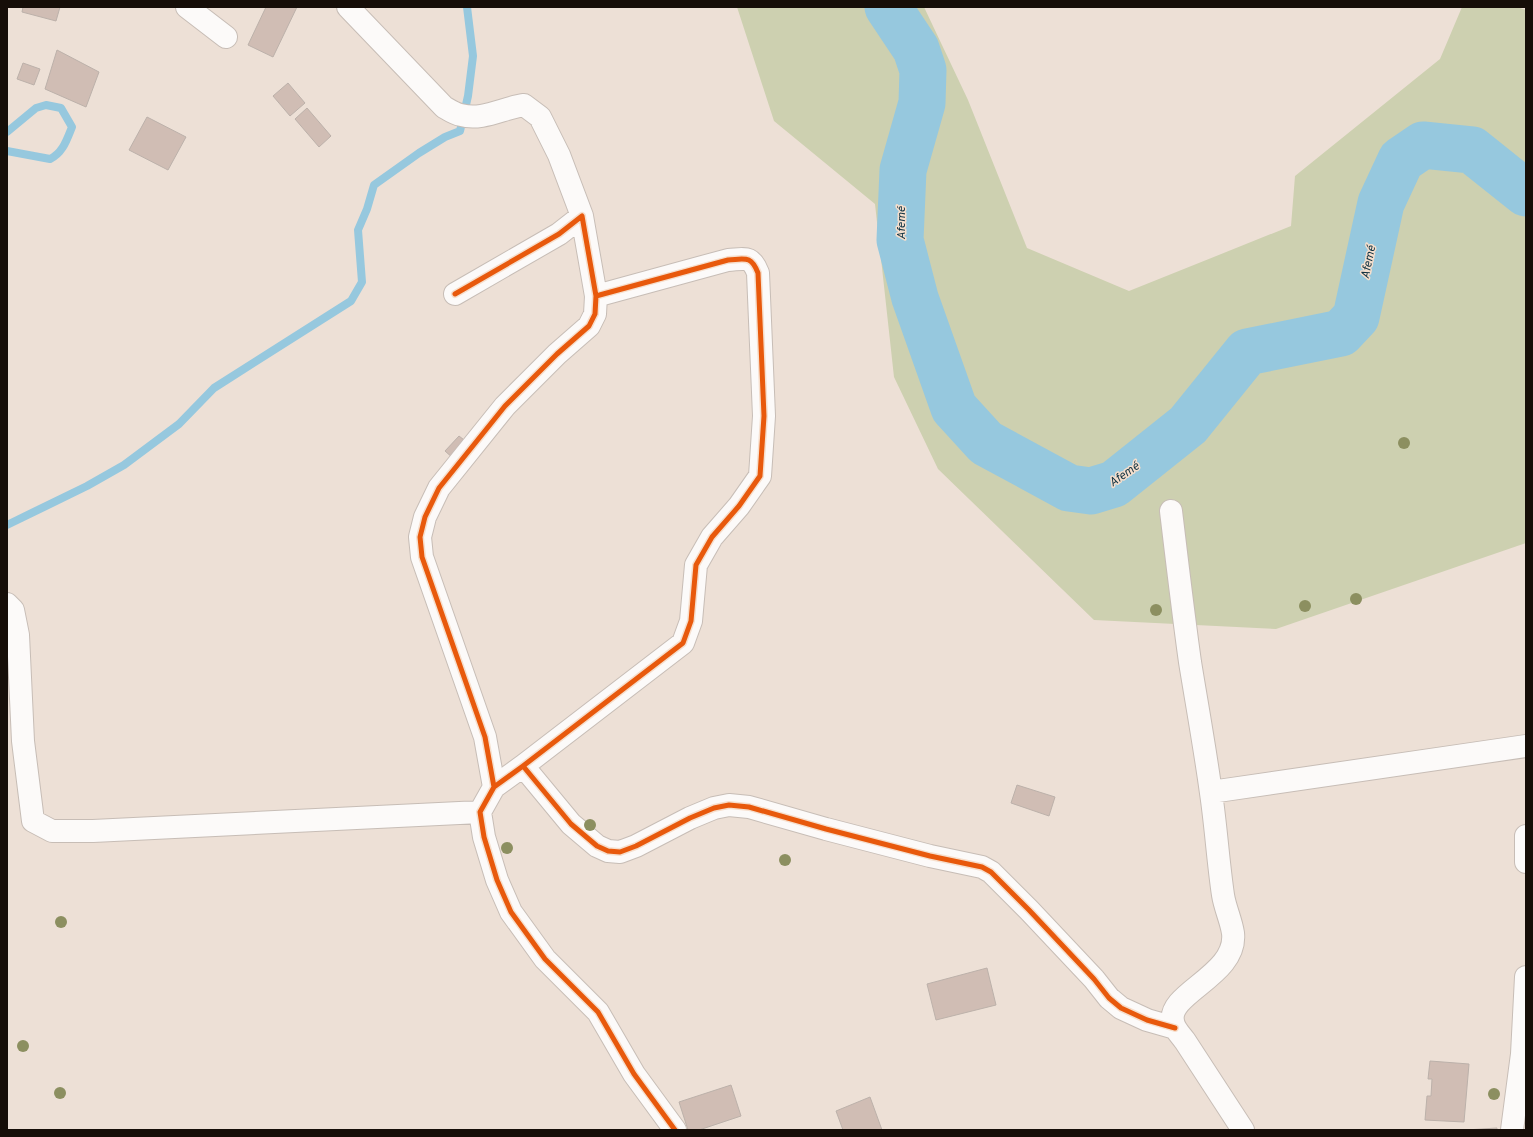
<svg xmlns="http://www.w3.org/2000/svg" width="1533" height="1137" font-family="Overpass,sans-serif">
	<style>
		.green { fill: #cdd0b0 }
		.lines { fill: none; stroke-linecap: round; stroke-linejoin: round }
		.stream { stroke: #96c8de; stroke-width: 8 }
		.river { stroke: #96c8de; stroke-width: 47 }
		.building { fill: #d0bdb4; stroke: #bcb1aa }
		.minor-casing { stroke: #c7bdb6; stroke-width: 24 }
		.minor { stroke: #fcfaf9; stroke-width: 22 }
		.cycleway-casing { stroke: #f6dfcd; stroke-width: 8 }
		.cycleway { stroke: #e8590c; stroke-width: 5 }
		.tree { fill: #8c8f60 }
		.labels { text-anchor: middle; stroke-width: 3; stroke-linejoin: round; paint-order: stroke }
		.water-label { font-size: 12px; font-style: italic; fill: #103343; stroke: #f6dfcd }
	</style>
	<rect width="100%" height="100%" fill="#ede0d6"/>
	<path class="green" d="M 737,7 L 924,7 L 968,100 L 1027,248 L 1129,291 L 1291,226 L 1295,176 L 1440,59 L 1462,7 L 1517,7 L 1526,10 L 1526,543 L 1276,629 L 1094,620 L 938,469 L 894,377 L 875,204 L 774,121 Z"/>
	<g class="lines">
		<path class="stream" d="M 7,132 L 36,108 L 46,105 L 61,108 L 72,127 C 67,139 63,153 50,159 L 7,151
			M 7,525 L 87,486 L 124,465 L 179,424 L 214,388 L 351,301 L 362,282 L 358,230 L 367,209 L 374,185 L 419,153 L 445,137 L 460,131 L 468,96 L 473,56 L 467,7"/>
		<path class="river" d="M 888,7 L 916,49 L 923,70 L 922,103 L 903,170 L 900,240 L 915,298 L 954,408 L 986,443 L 1069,488 L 1091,491 L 1114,484 L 1188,425 L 1247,352 L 1341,333 L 1356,317 L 1381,203 L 1401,160 L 1423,145 L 1472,150 L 1526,193"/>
	</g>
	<path class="building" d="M 23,7 L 60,7 L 56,21 L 22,12 Z
		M 266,7 L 297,7 L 273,57 L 248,45 Z
		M 57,50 L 99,72 L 86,107 L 45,89 Z
		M 23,63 L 40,69 L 34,85 L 17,79 Z
		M 288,83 L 305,103 L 290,116 L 273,96 Z
		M 307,108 L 331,136 L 319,147 L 295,119 Z
		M 147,117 L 186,137 L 168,170 L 129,150 Z
		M 459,436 L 468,443 L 454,459 L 445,451 Z
		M 1017,785 L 1055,797 L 1049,816 L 1011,803 Z
		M 987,968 L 996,1005 L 936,1020 L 927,984 Z
		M 1430,1061 L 1469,1064 L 1464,1122 L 1425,1120 L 1427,1096 L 1431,1096 L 1432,1079 L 1428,1079 Z
		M 731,1085 L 741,1116 L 699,1130 L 688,1130 L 679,1102 Z
		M 870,1097 L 882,1130 L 843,1130 L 836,1111 Z
		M 1497,1128 L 1497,1130 L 1466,1130 Z"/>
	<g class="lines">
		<defs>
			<path id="minor" d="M 187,7 L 226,37
				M 348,7 L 444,107 C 449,110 455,114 461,115 C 482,121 503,108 524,105 L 540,117 L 559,155 L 582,216
				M 455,294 L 559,234 L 582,216 L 596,296 L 595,314 L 589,326 L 557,354 L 505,406 L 439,488 L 425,517 L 420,537 L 422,557 L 485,737 L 494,787 L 480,812 L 484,837 L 497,880 L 511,912 L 545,959 L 598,1012 L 634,1074 L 675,1130
				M 1171,511 C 1177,561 1183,612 1190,662 C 1197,705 1205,749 1211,793 C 1216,827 1218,861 1223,895 C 1225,908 1231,920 1233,933 C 1238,975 1167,993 1173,1021 C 1174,1029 1180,1034 1185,1041 L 1243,1130
				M 7,604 L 13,610 L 18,635 L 23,741 L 33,821 L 52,831 L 93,831 L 480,812
				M 523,766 L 683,643 L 691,621 L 696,565 L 712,537 L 739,506 L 760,476 L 764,416 L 758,273 C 751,255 745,259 728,260 L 596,296
				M 494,787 L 523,766 L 571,824 L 597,846 L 608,851 L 620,852 L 636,846 L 690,818 L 714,808 L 729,805 L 749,807 L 826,829 L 930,856 L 982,867 L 991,872 L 1029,910 L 1094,979 L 1109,998 L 1121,1008 L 1147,1020 L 1175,1028
				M 1211,792 L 1526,746
				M 1526,836 L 1526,862
				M 1512,1130 L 1522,1054 L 1526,977"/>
		</defs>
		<use href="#minor" class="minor-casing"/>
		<use href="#minor" class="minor"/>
		<defs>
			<path id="cycleway" d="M 455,294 L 559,234 L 582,216 L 596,296 L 595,314 L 589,326 L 557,354 L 505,406 L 439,488 L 425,517 L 420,537 L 422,557 L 485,737 L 494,787 L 480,812 L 484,837 L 497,880 L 511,912 L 545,959 L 598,1012 L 634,1074 L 675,1130
				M 523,766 L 683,643 L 691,621 L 696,565 L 712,537 L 739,506 L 760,476 L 764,416 L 758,273 C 751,255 745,259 728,260 L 596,296
				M 494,787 L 523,766 L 571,824 L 597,846 L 608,851 L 620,852 L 636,846 L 690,818 L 714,808 L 729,805 L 749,807 L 826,829 L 930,856 L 982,867 L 991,872 L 1029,910 L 1094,979 L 1109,998 L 1121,1008 L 1147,1020 L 1175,1028"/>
		</defs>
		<use href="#cycleway" class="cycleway-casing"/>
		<use href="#cycleway" class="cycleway"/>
	</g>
	<g class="tree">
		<circle cx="1404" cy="443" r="6"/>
		<circle cx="1356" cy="599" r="6"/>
		<circle cx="1305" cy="606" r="6"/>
		<circle cx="1156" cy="610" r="6"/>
		<circle cx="590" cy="825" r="6"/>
		<circle cx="507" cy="848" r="6"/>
		<circle cx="785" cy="860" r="6"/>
		<circle cx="61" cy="922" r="6"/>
		<circle cx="23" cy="1046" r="6"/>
		<circle cx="60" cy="1093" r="6"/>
		<circle cx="1494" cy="1094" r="6"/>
	</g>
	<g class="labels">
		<g class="water-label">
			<text transform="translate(901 223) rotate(-90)" y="4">Afemé</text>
			<text transform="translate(1368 262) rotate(-78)" y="4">Afemé</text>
			<text transform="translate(1124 474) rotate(-35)" y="4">Afemé</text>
		</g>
	</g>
	<rect width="1533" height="1137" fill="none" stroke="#160e08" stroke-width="16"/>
</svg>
